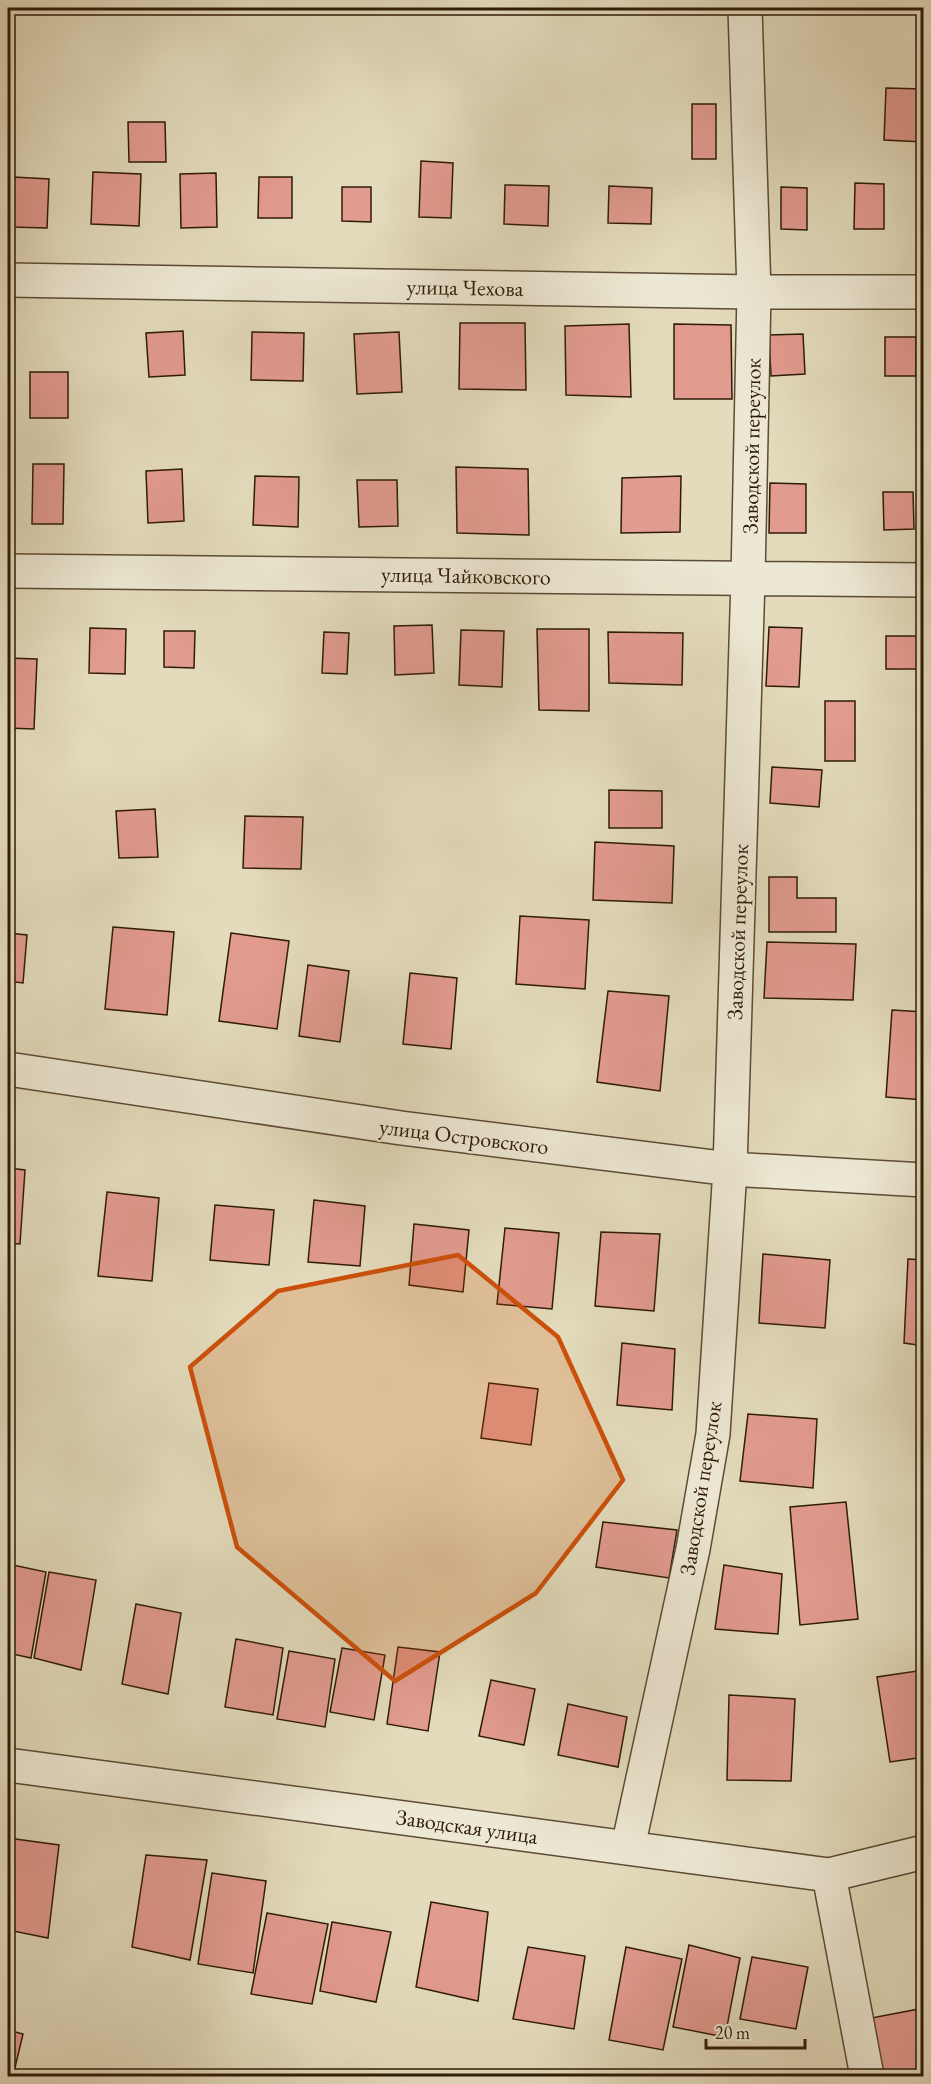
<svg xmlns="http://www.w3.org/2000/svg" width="931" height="2084" font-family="'EB Garamond',serif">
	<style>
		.building { fill: #e29b8f; stroke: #2f1b08; stroke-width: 1.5 }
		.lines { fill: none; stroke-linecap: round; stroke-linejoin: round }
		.minor-casing { stroke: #5c4b35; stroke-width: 36 }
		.minor { stroke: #ede8d3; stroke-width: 33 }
		.marked { fill: #cc500b; fill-opacity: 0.2; stroke: #cc500b; stroke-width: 4.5; stroke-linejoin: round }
		.labels { text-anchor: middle; stroke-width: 4.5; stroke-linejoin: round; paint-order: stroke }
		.street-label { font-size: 22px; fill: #2f1b08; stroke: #ede8d3 }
	</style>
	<rect width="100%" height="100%" fill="#e3dbbc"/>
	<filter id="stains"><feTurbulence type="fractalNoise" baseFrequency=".00333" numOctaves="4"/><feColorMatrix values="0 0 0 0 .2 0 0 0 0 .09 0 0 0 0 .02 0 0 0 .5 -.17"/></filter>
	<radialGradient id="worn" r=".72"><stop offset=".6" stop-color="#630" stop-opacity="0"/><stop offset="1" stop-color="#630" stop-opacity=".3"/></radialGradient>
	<path class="building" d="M 886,88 L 924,89 L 924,142 L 884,140 Z
		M 692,104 L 716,104 L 716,159 L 692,159 Z
		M 128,122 L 165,122 L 166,162 L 129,162 Z
		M 421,161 L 453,163 L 451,218 L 419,217 Z
		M 93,172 L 141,174 L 139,226 L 91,224 Z
		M 216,173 L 217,227 L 181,228 L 180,174 Z
		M 13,177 L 49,179 L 47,228 L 11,227 Z
		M 259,177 L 292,177 L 292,218 L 258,218 Z
		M 855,183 L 884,184 L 884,229 L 854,229 Z
		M 505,185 L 549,186 L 548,226 L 504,224 Z
		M 609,186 L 652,188 L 651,224 L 608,223 Z
		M 342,187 L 371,187 L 371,222 L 342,221 Z
		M 781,187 L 807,188 L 807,230 L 781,229 Z
		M 460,323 L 525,323 L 526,390 L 459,389 Z
		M 629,324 L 631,397 L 566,395 L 565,326 Z
		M 674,324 L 731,325 L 732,399 L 674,399 Z
		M 183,331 L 185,375 L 149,377 L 146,333 Z
		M 252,332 L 304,333 L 303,381 L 251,380 Z
		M 399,332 L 402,392 L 357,394 L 354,334 Z
		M 803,334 L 805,374 L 771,376 L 769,335 Z
		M 885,337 L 916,337 L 916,376 L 885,376 Z
		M 30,372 L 68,372 L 68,418 L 30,418 Z
		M 33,464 L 64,464 L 63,524 L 32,524 Z
		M 456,467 L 528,469 L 529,535 L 457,533 Z
		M 182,469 L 184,521 L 148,523 L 146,471 Z
		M 255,476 L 299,477 L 298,527 L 253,525 Z
		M 681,476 L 680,532 L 621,533 L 622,478 Z
		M 357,480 L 397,480 L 398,526 L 359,527 Z
		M 770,483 L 806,484 L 806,533 L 769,533 Z
		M 883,492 L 913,492 L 914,529 L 884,530 Z
		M 432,625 L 434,673 L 395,675 L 394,626 Z
		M 769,627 L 802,628 L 799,687 L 766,686 Z
		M 90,628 L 126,629 L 125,674 L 89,673 Z
		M 537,629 L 589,629 L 589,711 L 539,710 Z
		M 461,630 L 504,631 L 502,687 L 459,685 Z
		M 164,631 L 195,631 L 194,668 L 164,667 Z
		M 324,632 L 349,633 L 347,674 L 322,673 Z
		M 608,632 L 683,633 L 682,685 L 609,683 Z
		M 886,636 L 918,636 L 918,669 L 886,669 Z
		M 8,658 L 37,659 L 34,729 L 8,728 Z
		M 825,701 L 855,701 L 855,761 L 825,761 Z
		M 772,767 L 822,770 L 819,807 L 770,803 Z
		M 609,790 L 662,791 L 662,828 L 609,828 Z
		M 155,809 L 158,857 L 119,858 L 116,811 Z
		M 245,816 L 303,817 L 301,869 L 243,868 Z
		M 595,842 L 674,846 L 672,903 L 593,900 Z
		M 769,877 L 797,877 L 797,898 L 836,898 L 836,932 L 769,932 Z
		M 520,916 L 589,920 L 585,989 L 516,984 Z
		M 113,927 L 174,932 L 167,1015 L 105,1009 Z
		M 8,933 L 27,935 L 23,983 L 8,981 Z
		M 231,933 L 289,941 L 277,1029 L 219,1021 Z
		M 767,942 L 856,944 L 853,1000 L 764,998 Z
		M 308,965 L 349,971 L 340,1042 L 299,1036 Z
		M 410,973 L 457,978 L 451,1049 L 403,1044 Z
		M 608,991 L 669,996 L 660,1091 L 597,1082 Z
		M 892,1010 L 924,1012 L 924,1100 L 886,1097 Z
		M 8,1168 L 25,1170 L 20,1244 L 8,1243 Z
		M 107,1192 L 159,1198 L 152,1281 L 98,1276 Z
		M 314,1200 L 365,1206 L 360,1266 L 308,1262 Z
		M 215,1205 L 274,1210 L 269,1265 L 210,1260 Z
		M 414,1224 L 469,1230 L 463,1292 L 409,1285 Z
		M 505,1228 L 559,1233 L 552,1309 L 497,1304 Z
		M 601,1232 L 660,1234 L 654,1311 L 595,1306 Z
		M 763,1254 L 830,1260 L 825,1328 L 759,1323 Z
		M 908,1259 L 924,1260 L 924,1346 L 904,1343 Z
		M 622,1343 L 675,1349 L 672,1410 L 617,1405 Z
		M 489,1383 L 538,1389 L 531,1445 L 481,1438 Z
		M 748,1414 L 817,1419 L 813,1488 L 740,1481 Z
		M 846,1502 L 858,1619 L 800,1625 L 790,1507 Z
		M 603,1522 L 677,1530 L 669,1578 L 596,1567 Z
		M 8,1564 L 46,1572 L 31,1658 L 8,1653 Z
		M 724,1565 L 782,1574 L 778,1634 L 715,1629 Z
		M 49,1572 L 96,1580 L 81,1670 L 34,1658 Z
		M 136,1604 L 181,1613 L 168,1694 L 122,1684 Z
		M 236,1639 L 283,1648 L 273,1715 L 225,1707 Z
		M 398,1647 L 440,1652 L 428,1731 L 387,1724 Z
		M 342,1648 L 385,1655 L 374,1720 L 330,1712 Z
		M 289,1651 L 335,1659 L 325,1727 L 277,1719 Z
		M 924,1670 L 924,1757 L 890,1762 L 877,1677 Z
		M 491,1680 L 535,1689 L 524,1745 L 479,1736 Z
		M 729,1695 L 795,1699 L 791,1781 L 727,1780 Z
		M 568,1704 L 627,1717 L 618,1767 L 558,1755 Z
		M 8,1838 L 59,1845 L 48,1938 L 8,1930 Z
		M 146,1855 L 207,1860 L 190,1960 L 132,1947 Z
		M 212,1873 L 266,1881 L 253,1973 L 198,1964 Z
		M 431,1902 L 488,1912 L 478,2001 L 416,1987 Z
		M 267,1913 L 328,1924 L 312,2004 L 251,1994 Z
		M 332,1922 L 391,1932 L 376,2002 L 320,1991 Z
		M 689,1945 L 740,1958 L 725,2037 L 673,2027 Z
		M 528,1947 L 585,1956 L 574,2029 L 513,2019 Z
		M 626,1947 L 682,1959 L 663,2050 L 609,2040 Z
		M 752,1957 L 808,1967 L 796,2029 L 740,2019 Z
		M 924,2008 L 924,2073 L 904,2076 L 874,2076 L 866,2019 Z
		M 8,2030 L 23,2034 L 13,2076 L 8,2076 Z"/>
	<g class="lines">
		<defs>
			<path id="minor" d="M 8,280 L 754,292 L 924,292
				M 8,571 L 924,580
				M 8,1069 L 401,1128 L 730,1169 L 924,1180
				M 8,1765 L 829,1875 L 924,1852
				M 628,1847 L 693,1549 L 713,1434 L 730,1169 L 748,578 L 754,292 L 745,8
				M 829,1875 L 867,2076"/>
		</defs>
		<use href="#minor" class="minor-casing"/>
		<use href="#minor" class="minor"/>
	</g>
	<path class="marked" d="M 458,1255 L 558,1337 L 623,1480 L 536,1593 L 395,1681 L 237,1547 L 190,1367 L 278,1291 Z"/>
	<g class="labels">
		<g class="street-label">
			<text transform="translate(465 287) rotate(1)" y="8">улица Чехова</text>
			<text transform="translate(751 446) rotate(-89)" y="8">Заводской переулок</text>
			<text transform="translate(466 575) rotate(1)" y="8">улица Чайковского</text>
			<text transform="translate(737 932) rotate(-88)" y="8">Заводской переулок</text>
			<text transform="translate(464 1136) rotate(7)" y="8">улица Островского</text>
			<text transform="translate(700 1488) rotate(-81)" y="8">Заводской переулок</text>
			<text transform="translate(467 1826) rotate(8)" y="8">Заводская улица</text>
		</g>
	</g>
	<rect width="931" height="2084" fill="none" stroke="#e3dbbc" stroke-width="30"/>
	<rect x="9" y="9" width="913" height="2066" fill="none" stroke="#2f1b08" stroke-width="3"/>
	<rect x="15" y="15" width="901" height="2054" fill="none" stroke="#2f1b08" stroke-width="1.5"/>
	<path d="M706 2039v9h99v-9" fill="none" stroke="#2f1b08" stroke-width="3"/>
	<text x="715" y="2039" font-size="18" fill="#2f1b08" stroke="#ede8d3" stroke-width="4.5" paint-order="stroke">20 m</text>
	<rect width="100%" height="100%" filter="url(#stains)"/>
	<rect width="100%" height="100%" fill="url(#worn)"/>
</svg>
